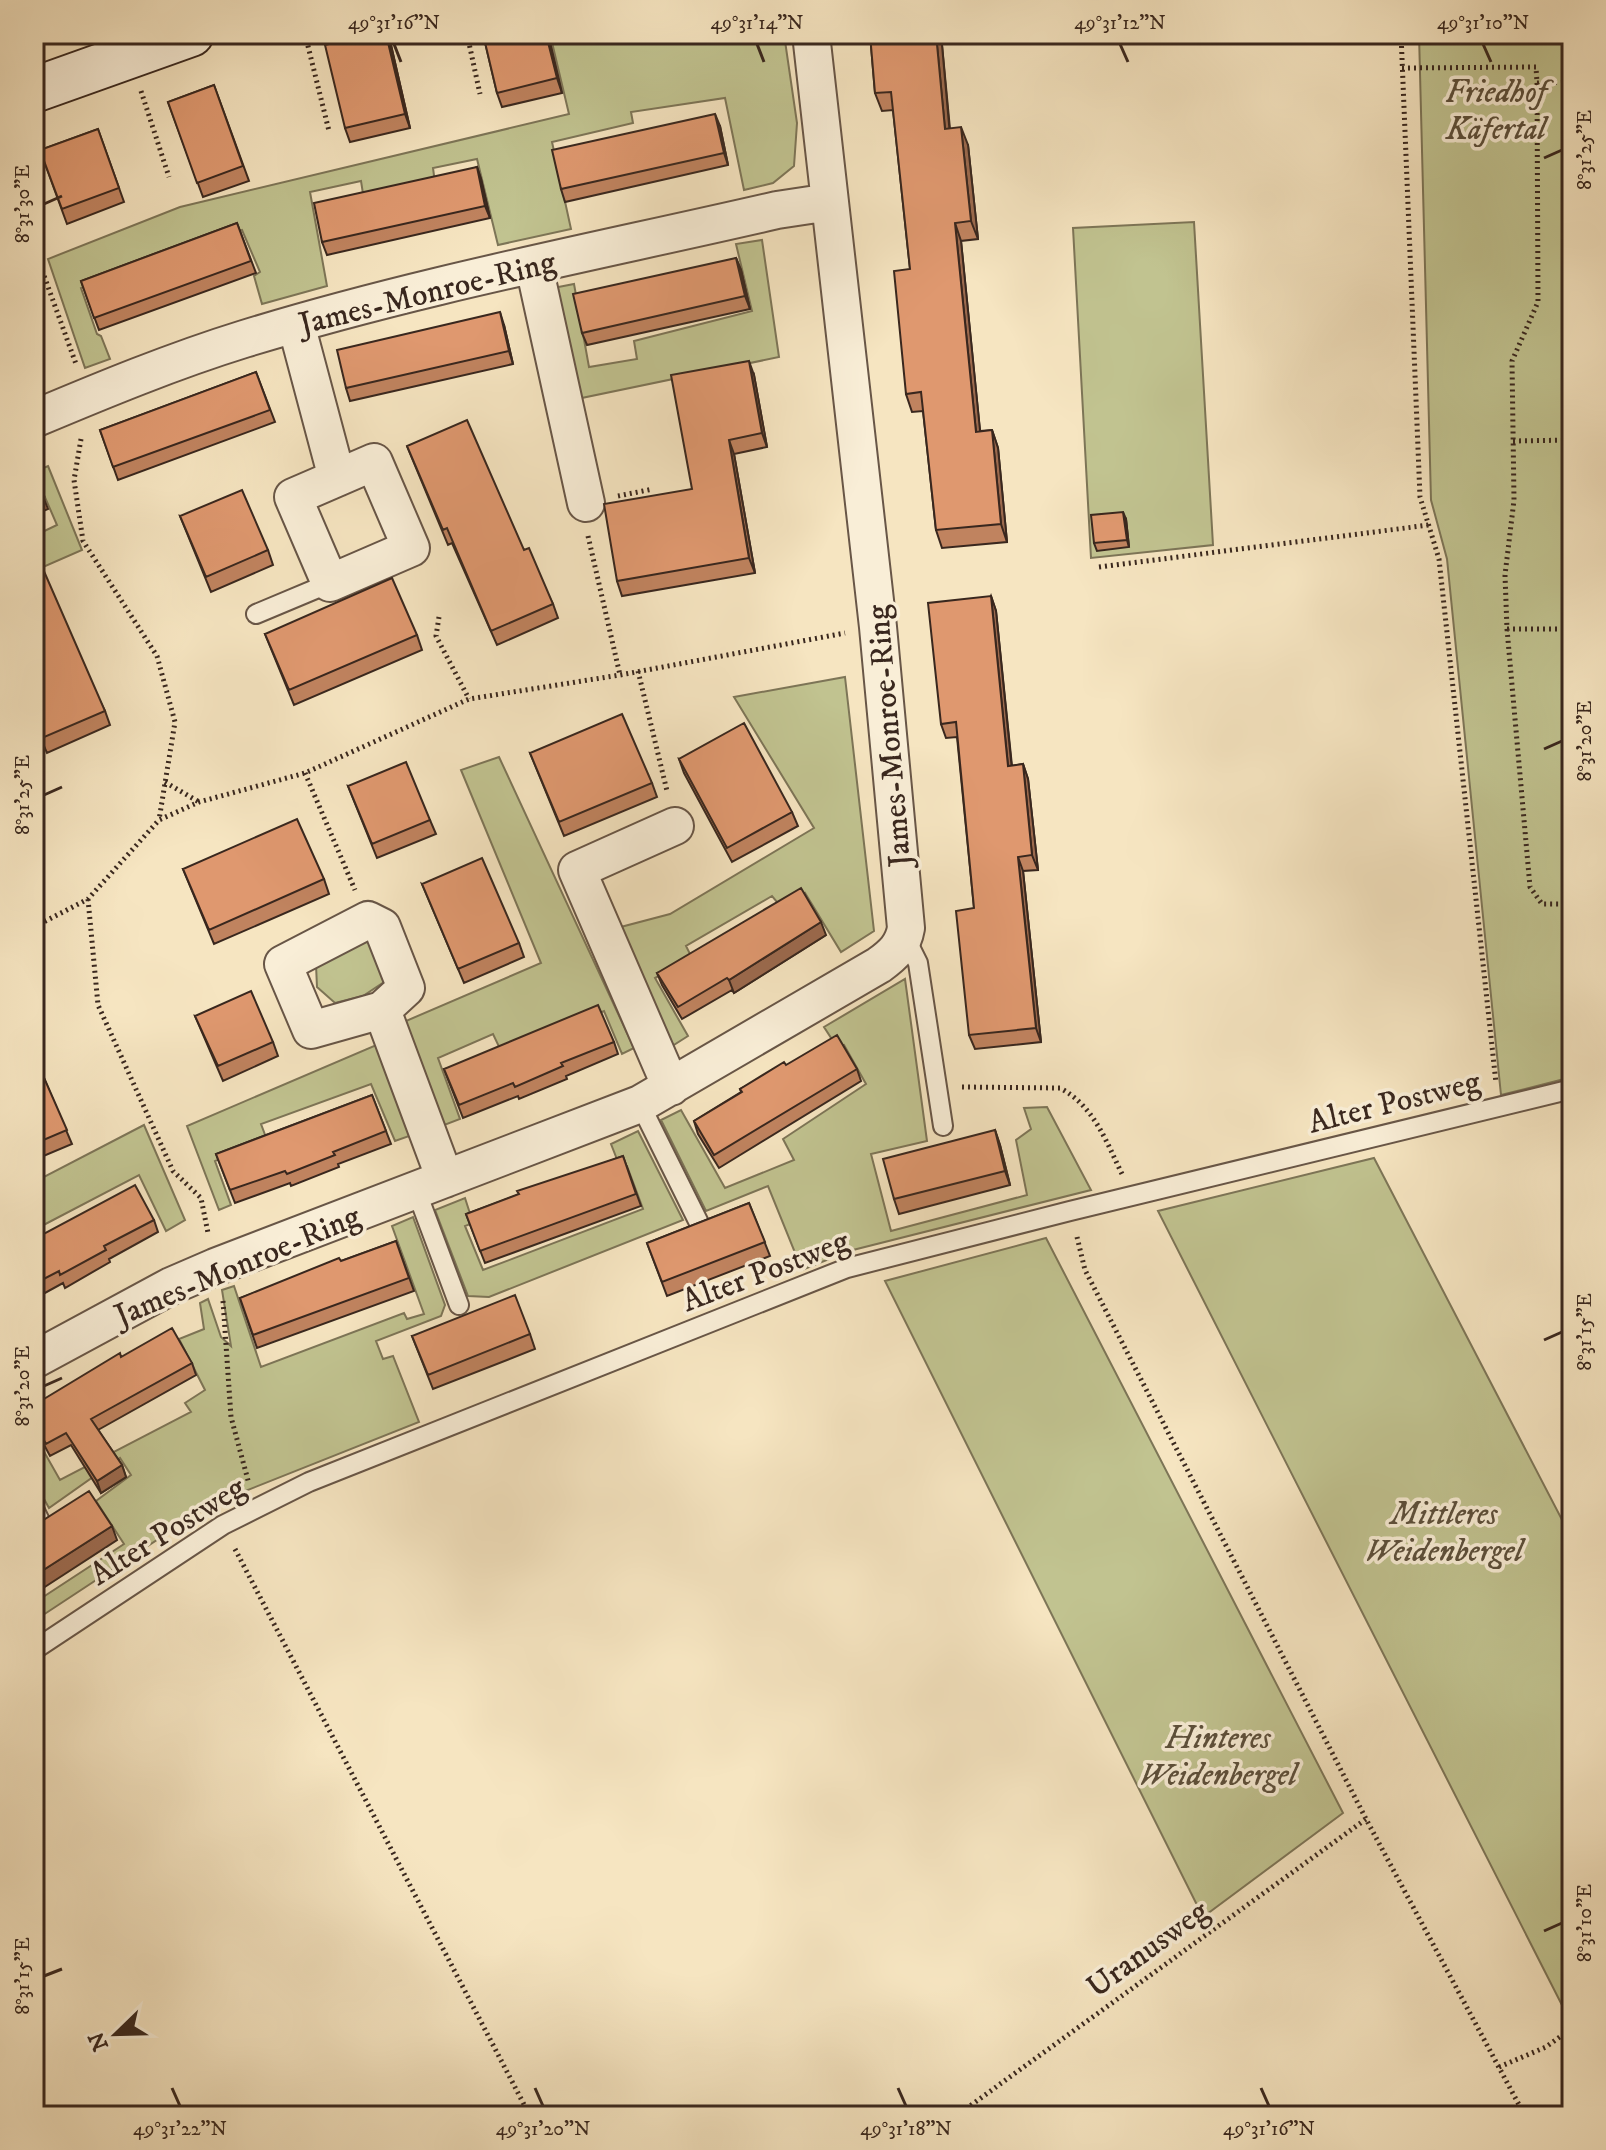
<svg xmlns="http://www.w3.org/2000/svg" width="1606" height="2150" font-family="'IM FELL DW Pica',serif">
	<style>
		.green { fill: #c1c390; stroke: #7d7557; stroke-width: 2 }
		.lines { fill: none; stroke-linecap: round; stroke-linejoin: round }
		.lane-casing { stroke: #685647; stroke-width: 22 }
		.street-casing { stroke: #685647; stroke-width: 40 }
		.secondary-casing { stroke: #39271e; stroke-width: 48 }
		.path { stroke: #39271e; stroke-width: 5; stroke-dasharray: 2 4; stroke-linecap: butt }
		.lane { stroke: #f9eed7; stroke-width: 18 }
		.street { stroke: #f9eed7; stroke-width: 36 }
		.secondary { stroke: #f9eed7; stroke-width: 44 }
		.wall { fill: #c0835f; stroke: #39271e; stroke-width: 2 }
		.shaded-wall { fill: #9c6a4e; stroke: #39271e; stroke-width: 2 }
		.building { fill: #df986f; stroke: #39271e; stroke-width: 2 }
		.ticks { fill: none; stroke: #39271e; stroke-width: 3 }
		.labels { text-anchor: middle; stroke-width: 7; stroke-linejoin: round; paint-order: stroke }
		.park-label { font-size: 32px; font-style: italic; fill: #5b4e3a; stroke: #f9eed7 }
		.street-label { font-size: 32px; fill: #39271e; stroke: #f9eed7 }
		.neatline { fill: none; stroke: #39271e; stroke-width: 3 }
		.ticks-label { font-size: 20px; text-anchor: middle; fill: #39271e }
	</style>
	<rect width="100%" height="100%" fill="#f6e5c1"/>
	<filter id="stains"><feTurbulence type="fractalNoise" baseFrequency=".0025" numOctaves="4"/><feColorMatrix values="0 0 0 0 .2 0 0 0 0 .09 0 0 0 0 .02 0 0 0 .5 -.17"/></filter>
	<radialGradient id="worn" r=".72"><stop offset=".6" stop-color="#630" stop-opacity="0"/><stop offset="1" stop-color="#630" stop-opacity=".3"/></radialGradient>
	<path class="green" d="M 550,34 L 784,34 L 797,123 L 794,166 L 773,183 L 744,190 L 725,98 L 631,112 L 633,123 L 552,142 L 571,229 L 498,245 L 477,159 L 433,168 L 435,183 L 364,200 L 361,181 L 310,192 L 327,286 L 262,304 L 254,276 L 260,272 L 242,230 L 81,288 L 97,334 L 101,336 L 110,359 L 85,368 L 48,259 L 180,207 L 569,114 Z
		M 1419,34 L 1572,34 L 1572,1077 L 1501,1095 L 1447,559 L 1431,500 Z
		M 1194,222 L 1213,545 L 1091,558 L 1073,228 Z
		M 762,240 L 779,357 L 572,400 L 548,289 L 574,284 L 589,367 L 637,359 L 634,341 L 752,311 L 736,244 Z
		M 48,466 L 82,550 L 34,571 L 34,536 L 57,525 L 34,472 Z
		M 845,677 L 874,931 L 841,952 L 805,893 L 782,908 L 772,896 L 686,946 L 692,958 L 655,978 L 688,1036 L 669,1048 L 617,928 L 670,914 L 814,828 L 734,697 Z
		M 499,757 L 634,1048 L 622,1054 L 604,1011 L 502,1053 L 493,1034 L 438,1058 L 460,1119 L 439,1127 L 399,1024 L 541,963 L 461,770 Z
		M 361,939 L 370,940 L 387,980 L 363,996 L 335,1003 L 317,987 L 316,965 Z
		M 905,979 L 927,1141 L 871,1154 L 891,1231 L 1027,1195 L 1016,1140 L 1031,1129 L 1024,1108 L 1047,1107 L 1091,1190 L 849,1251 L 802,1270 L 768,1186 L 706,1211 L 661,1120 L 681,1110 L 725,1188 L 794,1160 L 783,1139 L 866,1084 L 844,1045 L 837,1047 L 824,1027 Z
		M 381,1043 L 415,1134 L 395,1141 L 371,1084 L 261,1124 L 267,1140 L 215,1161 L 231,1205 L 219,1210 L 187,1126 Z
		M 144,1125 L 185,1220 L 166,1231 L 139,1175 L 34,1230 L 34,1182 Z
		M 638,1131 L 683,1220 L 489,1297 L 468,1296 L 435,1210 L 465,1198 L 473,1223 L 465,1226 L 483,1270 L 643,1209 L 627,1166 L 620,1167 L 611,1144 Z
		M 1374,1158 L 1572,1539 L 1572,2009 L 1566,2013 L 1158,1211 Z
		M 413,1217 L 445,1305 L 441,1316 L 376,1341 L 383,1359 L 393,1356 L 419,1422 L 210,1505 L 34,1621 L 34,1603 L 124,1544 L 96,1501 L 131,1475 L 120,1458 L 49,1508 L 34,1481 L 34,1434 L 60,1480 L 191,1412 L 185,1403 L 205,1390 L 179,1339 L 204,1329 L 200,1303 L 208,1299 L 221,1337 L 231,1346 L 222,1290 L 234,1286 L 261,1367 L 404,1313 L 407,1319 L 424,1314 L 392,1226 Z
		M 1046,1238 L 1343,1813 L 1203,1917 L 885,1281 Z"/>
	<g class="lines">
		<defs>
			<path id="lane" d="M 256,614 L 330,583
				M 905,937 L 918,963 L 943,1126
				M 640,1104 L 699,1223
				M 416,1190 L 459,1305
				M 34,1509 L 41,1523
				M 34,1650 L 223,1525 L 309,1482 L 847,1268 L 1070,1211 L 1572,1089"/>
			<path id="street" d="M 534,266 L 586,503
				M 296,324 L 337,478
				M 34,419 C 103,390 173,361 244,339 C 419,285 599,251 777,210 L 830,202
				M 374,462 L 411,548 L 330,583 L 293,497 Z
				M 368,920 L 382,927 L 406,988 L 382,1010 L 311,1030 L 283,964 Z
				M 382,1010 L 445,1179
				M 671,1087 L 577,870 L 675,826
				M 34,1360 L 171,1286 L 215,1267 L 640,1104 L 879,965 C 893,955 903,946 906,928 L 878,627 L 811,34"/>
			<path id="secondary" d="M 34,90 L 191,34"/>
		</defs>
		<use href="#lane" class="lane-casing"/>
		<use href="#street" class="street-casing"/>
		<use href="#secondary" class="secondary-casing"/>
		<path class="path" d="M 305,34 L 329,131
			M 467,34 L 480,94
			M 1401,34 L 1420,497 L 1439,559 L 1496,1083
			M 1402,68 L 1536,67 L 1537,83 L 1572,82
			M 1537,83 L 1538,302 L 1512,361 L 1514,500 L 1505,575 L 1507,629 L 1530,887 L 1542,904 L 1572,904
			M 141,91 L 169,177
			M 34,248 L 76,364
			M 81,439 L 74,480 L 83,541 L 157,656 L 175,722 L 159,820
			M 1513,441 L 1572,440
			M 618,496 L 653,489
			M 588,536 L 620,675
			M 1099,567 L 1429,525
			M 439,617 L 436,636 L 469,699
			M 1507,629 L 1572,629
			M 638,671 L 667,791
			M 305,773 L 355,890
			M 165,782 L 199,802
			M 88,899 L 98,1005 L 173,1171 L 201,1198 L 208,1233
			M 34,927 L 88,899 L 159,820 L 199,802 L 305,773 L 469,699 L 620,675 L 845,633
			M 962,1087 L 1060,1088 C 1094,1106 1106,1141 1122,1174
			M 1077,1237 L 1085,1270 L 1366,1819 L 1525,2116
			M 223,1301 L 231,1417 L 249,1484
			M 235,1549 L 530,2116
			M 1499,2067 L 1546,2047 L 1572,2028
			M 956,2116 L 1366,1819"/>
		<use href="#lane" class="lane"/>
		<use href="#street" class="street"/>
		<use href="#secondary" class="secondary"/>
	</g>
	<path class="wall" d="M 387,34 L 391,45 L 410,128 L 350,142 L 345,128 Z
		M 483,34 L 548,34 L 562,93 L 502,107 L 497,93 Z
		M 870,34 L 941,34 L 950,129 L 968,145 L 978,239 L 961,241 L 980,431 L 992,430 L 998,448 L 1007,542 L 942,548 L 936,530 L 923,411 L 912,412 L 906,394 L 910,269 L 893,110 L 882,111 L 875,93 Z
		M 1085,34 L 1168,34 L 1168,38 L 1088,42 Z
		M 214,85 L 249,181 L 203,197 L 168,102 Z
		M 720,126 L 728,165 L 565,202 L 561,189 Z
		M 98,129 L 124,202 L 67,224 L 40,150 Z
		M 477,167 L 481,179 L 490,218 L 327,255 L 322,242 Z
		M 237,223 L 256,273 L 99,330 L 81,281 Z
		M 736,258 L 741,270 L 750,309 L 587,345 L 582,333 Z
		M 504,325 L 513,364 L 350,401 L 346,388 Z
		M 256,372 L 275,422 L 118,480 L 100,430 Z
		M 754,375 L 767,447 L 734,454 L 755,573 L 622,596 L 617,581 L 692,489 Z
		M 407,446 L 524,550 L 553,604 L 558,618 L 497,645 L 452,543 L 448,545 Z
		M 34,474 L 48,509 L 34,515 Z
		M 180,516 L 268,550 L 273,565 L 211,592 Z
		M 1126,519 L 1129,547 L 1097,551 L 1094,543 Z
		M 34,573 L 105,711 L 110,725 L 47,753 L 34,723 Z
		M 991,596 L 996,611 L 1012,766 L 1023,764 L 1028,779 L 1038,870 L 1023,871 L 1041,1042 L 975,1049 L 969,1035 L 974,908 L 957,737 L 946,738 L 941,724 Z
		M 265,634 L 417,635 L 422,650 L 294,705 Z
		M 530,753 L 652,783 L 657,797 L 564,836 Z
		M 679,759 L 792,812 L 798,826 L 732,862 L 684,773 Z
		M 348,786 L 430,820 L 436,834 L 377,858 Z
		M 183,869 L 324,879 L 329,894 L 214,944 Z
		M 422,884 L 519,943 L 524,957 L 464,983 Z
		M 826,935 L 734,993 L 732,990 L 682,1019 L 662,985 L 657,973 Z
		M 195,1016 L 273,1042 L 278,1056 L 223,1081 Z
		M 614,1042 L 618,1054 L 566,1076 L 567,1079 L 519,1099 L 518,1096 L 463,1118 L 444,1069 Z
		M 34,1055 L 72,1144 L 34,1160 Z
		M 786,1065 L 857,1069 L 861,1081 L 719,1168 L 698,1134 L 694,1121 L 741,1092 L 740,1089 Z
		M 372,1095 L 391,1144 L 338,1164 L 339,1167 L 291,1186 L 290,1183 L 235,1203 L 216,1154 Z
		M 995,1130 L 1000,1145 L 1010,1185 L 899,1214 L 894,1199 Z
		M 623,1156 L 641,1206 L 485,1263 L 466,1214 Z
		M 749,1203 L 770,1256 L 667,1296 L 647,1243 Z
		M 154,1220 L 158,1232 L 109,1259 L 110,1262 L 65,1288 L 63,1283 L 34,1299 L 34,1239 Z
		M 396,1241 L 414,1291 L 257,1348 L 240,1298 Z
		M 530,1334 L 535,1349 L 433,1389 L 412,1336 Z
		M 121,1357 L 192,1363 L 196,1375 L 98,1430 L 122,1465 L 126,1477 L 101,1493 L 71,1445 L 50,1456 L 34,1426 L 34,1405 Z"/>
	<path class="shaded-wall" d="M 387,34 L 391,45 L 410,128 L 405,114 Z
		M 546,34 L 548,34 L 562,93 L 557,78 Z
		M 936,34 L 941,34 L 951,147 L 945,129 Z
		M 715,114 L 720,126 L 728,165 L 724,153 Z
		M 961,127 L 968,145 L 978,239 L 971,221 Z
		M 477,167 L 481,179 L 490,218 L 485,206 Z
		M 955,223 L 961,241 L 982,450 L 976,432 Z
		M 736,258 L 741,270 L 750,309 L 745,296 Z
		M 500,312 L 504,325 L 513,364 L 509,351 Z
		M 749,361 L 754,375 L 767,447 L 762,433 Z
		M 992,430 L 998,448 L 1007,542 L 1001,524 Z
		M 729,440 L 734,454 L 755,573 L 749,558 Z
		M 1123,512 L 1126,519 L 1129,547 L 1127,540 Z
		M 991,596 L 996,611 L 1013,780 L 1008,766 Z
		M 1023,764 L 1028,779 L 1038,870 L 1032,855 Z
		M 1018,857 L 1023,871 L 1041,1042 L 1036,1028 Z
		M 821,922 L 826,935 L 734,993 L 729,980 Z
		M 995,1130 L 1000,1145 L 1010,1185 L 1005,1171 Z
		M 122,1465 L 126,1477 L 101,1493 L 97,1481 Z
		M 112,1526 L 117,1540 L 34,1594 L 34,1576 Z"/>
	<path class="building" d="M 370,34 L 386,34 L 405,114 L 345,128 L 325,45 Z
		M 483,34 L 546,34 L 557,78 L 497,93 Z
		M 870,34 L 936,34 L 945,129 L 961,127 L 971,221 L 955,223 L 976,432 L 992,430 L 1001,524 L 936,530 L 921,392 L 906,394 L 894,271 L 910,269 L 891,92 L 875,93 Z
		M 214,85 L 243,166 L 197,183 L 168,102 Z
		M 715,114 L 724,153 L 561,189 L 552,150 Z
		M 98,129 L 119,188 L 62,209 L 40,150 Z
		M 477,167 L 485,206 L 322,242 L 314,203 Z
		M 237,223 L 251,261 L 94,318 L 81,281 Z
		M 736,258 L 745,296 L 582,333 L 573,294 Z
		M 500,312 L 509,351 L 346,388 L 337,350 Z
		M 749,361 L 762,433 L 729,440 L 749,558 L 617,581 L 604,504 L 692,489 L 671,375 Z
		M 256,372 L 270,410 L 113,467 L 100,430 Z
		M 467,420 L 524,550 L 529,548 L 553,604 L 491,631 L 447,528 L 443,530 L 407,446 Z
		M 34,474 L 44,496 L 34,500 Z
		M 242,490 L 268,550 L 206,577 L 180,516 Z
		M 1123,512 L 1127,540 L 1094,543 L 1091,515 Z
		M 43,569 L 105,711 L 42,738 L 34,720 L 34,573 Z
		M 392,578 L 417,635 L 289,690 L 265,634 Z
		M 991,596 L 1008,766 L 1023,764 L 1032,855 L 1018,857 L 1036,1028 L 969,1035 L 956,911 L 974,908 L 956,722 L 941,724 L 928,603 Z
		M 622,714 L 652,783 L 559,822 L 530,753 Z
		M 744,723 L 792,812 L 727,848 L 679,759 Z
		M 406,762 L 430,820 L 372,844 L 348,786 Z
		M 297,819 L 324,879 L 209,930 L 183,869 Z
		M 482,858 L 519,943 L 458,969 L 422,884 Z
		M 801,888 L 821,922 L 729,980 L 727,978 L 678,1007 L 657,973 Z
		M 251,991 L 273,1042 L 218,1066 L 195,1016 Z
		M 598,1005 L 614,1042 L 561,1063 L 563,1066 L 515,1087 L 513,1083 L 459,1105 L 444,1069 Z
		M 837,1035 L 857,1069 L 714,1155 L 694,1121 L 742,1092 L 740,1089 L 784,1062 L 786,1065 Z
		M 34,1055 L 67,1130 L 34,1144 Z
		M 372,1095 L 386,1131 L 333,1152 L 335,1155 L 287,1174 L 285,1171 L 230,1190 L 216,1154 Z
		M 995,1130 L 1005,1171 L 894,1199 L 883,1159 Z
		M 623,1156 L 636,1194 L 480,1251 L 466,1214 L 519,1194 L 517,1191 Z
		M 135,1185 L 154,1220 L 104,1246 L 106,1250 L 60,1275 L 59,1271 L 34,1284 L 34,1239 Z
		M 749,1203 L 765,1242 L 662,1282 L 647,1243 Z
		M 396,1241 L 409,1278 L 253,1335 L 240,1298 L 339,1258 L 341,1261 Z
		M 515,1295 L 530,1334 L 428,1375 L 412,1336 Z
		M 172,1328 L 192,1363 L 91,1419 L 122,1465 L 97,1481 L 66,1433 L 46,1444 L 34,1422 L 34,1405 L 120,1353 L 121,1357 Z
		M 89,1491 L 112,1526 L 34,1576 L 34,1526 Z"/>
	<path class="ticks" d="M 394,44 L 401,62M 757,44 L 764,62M 1120,44 L 1128,62M 1483,44 L 1491,62M 1544,158 L 1562,150M 44,204 L 62,196M 1544,749 L 1562,741M 44,795 L 62,787M 1544,1340 L 1562,1332M 44,1386 L 62,1378M 1544,1931 L 1562,1923M 44,1976 L 62,1969M 172,2088 L 180,2106M 535,2088 L 543,2106M 898,2088 L 906,2106M 1261,2088 L 1269,2106"/>
	<g class="labels">
		<g class="park-label">
			<text x="1496" y="102">Friedhof<tspan x="1496" dy="37">Käfertal</tspan></text>
			<text x="1444" y="1524">Mittleres<tspan x="1444" dy="37">Weidenbergel</tspan></text>
			<text x="1218" y="1748">Hinteres<tspan x="1218" dy="37">Weidenbergel</tspan></text>
		</g>
		<g class="street-label">
			<text transform="translate(427 292) rotate(-14)" y="11">James-Monroe-Ring</text>
			<text transform="translate(888 736) rotate(-95)" y="11">James-Monroe-Ring</text>
			<text transform="translate(1394 1101) rotate(-14)" y="11">Alter Postweg</text>
			<text transform="translate(237 1265) rotate(-23)" y="11">James-Monroe-Ring</text>
			<text transform="translate(765 1270) rotate(-21)" y="11">Alter Postweg</text>
			<text transform="translate(167 1530) rotate(-32)" y="11">Alter Postweg</text>
			<text transform="translate(1147 1948) rotate(-36)" y="11">Uranusweg</text>
		</g>
	</g>
	<rect width="1606" height="2150" fill="none" stroke="#f6e5c1" stroke-width="88"/>
	<g transform="translate(116 2034) rotate(247)" stroke="#f9eed7" stroke-width="6" paint-order="stroke">
	<path d="M0-6L14 30L0 20L-14 30Z" fill="#39271e"/>
	<text y="-12" font-size="22" font-weight="bold" text-anchor="middle" fill="#39271e">N</text>
	</g>
	<rect x="44" y="44" width="1518" height="2062" class="neatline"/>
	<g class="ticks-label">
		<text x="394" y="29">49°31'16"N</text>
		<text x="757" y="29">49°31'14"N</text>
		<text x="1120" y="29">49°31'12"N</text>
		<text x="1483" y="29">49°31'10"N</text>
		<text transform="translate(1584 150) rotate(-90)" y="7">8°31'25"E</text>
		<text transform="translate(22 204) rotate(-90)" y="7">8°31'30"E</text>
		<text transform="translate(1584 741) rotate(-90)" y="7">8°31'20"E</text>
		<text transform="translate(22 795) rotate(-90)" y="7">8°31'25"E</text>
		<text transform="translate(1584 1332) rotate(-90)" y="7">8°31'15"E</text>
		<text transform="translate(22 1386) rotate(-90)" y="7">8°31'20"E</text>
		<text transform="translate(1584 1923) rotate(-90)" y="7">8°31'10"E</text>
		<text transform="translate(22 1976) rotate(-90)" y="7">8°31'15"E</text>
		<text x="180" y="2135">49°31'22"N</text>
		<text x="543" y="2135">49°31'20"N</text>
		<text x="906" y="2135">49°31'18"N</text>
		<text x="1269" y="2135">49°31'16"N</text>
	</g>
	<rect width="100%" height="100%" filter="url(#stains)"/>
	<rect width="100%" height="100%" fill="url(#worn)"/>
</svg>
